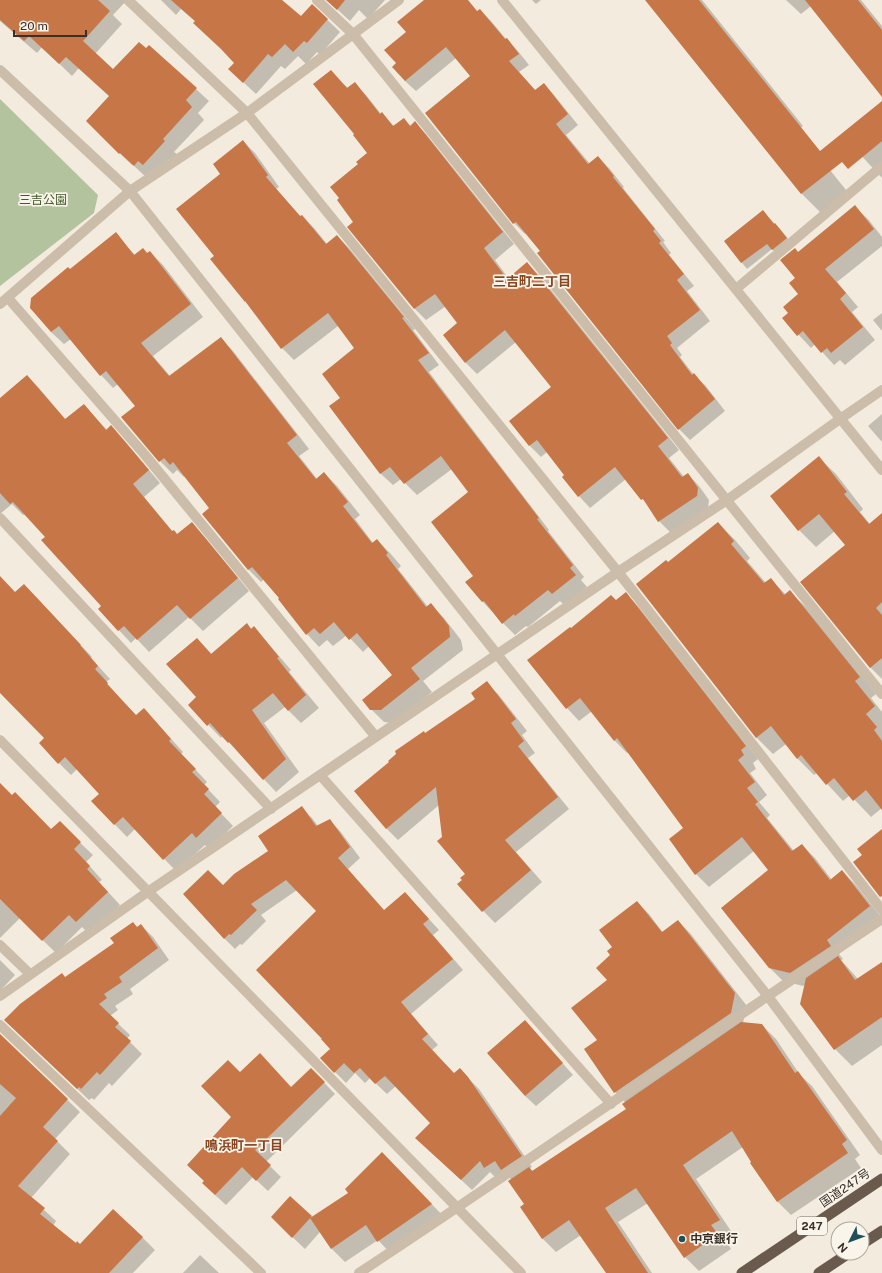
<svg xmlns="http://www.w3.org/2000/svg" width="882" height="1273" font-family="'Public Sans','Noto Sans JP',sans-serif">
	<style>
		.green { fill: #b2c39e }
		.shadow { fill: #0003 }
		.building { fill: #c77648 }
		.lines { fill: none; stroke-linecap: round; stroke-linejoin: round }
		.minor { stroke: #ccbdaa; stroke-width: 10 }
		.tertiary { stroke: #ccbdaa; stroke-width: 10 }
		.trunk { stroke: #6a5a4d; stroke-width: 11 }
		.poi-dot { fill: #1e505b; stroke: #faf5eb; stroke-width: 1.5 }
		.labels { text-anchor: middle; stroke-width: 3.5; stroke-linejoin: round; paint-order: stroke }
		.shield { fill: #faf5eb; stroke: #736b63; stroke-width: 1 }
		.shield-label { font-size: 11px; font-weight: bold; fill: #393029 }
		.park-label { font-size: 12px; fill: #43572d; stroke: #faf5eb }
		.street-label { font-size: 12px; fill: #393029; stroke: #faf5eb }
		.poi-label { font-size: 12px; font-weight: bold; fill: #393029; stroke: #faf5eb; text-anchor: start }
		.neighbourhood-label { font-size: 13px; font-weight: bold; fill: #894621; stroke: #faf5eb }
	</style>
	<rect width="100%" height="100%" fill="#f3ecde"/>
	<path class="green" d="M 0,99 L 98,195 L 94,213 L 0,286 Z"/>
	<path class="shadow" d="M 0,0 L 127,0 L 113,15 L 122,24 L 95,54 L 113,71 L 146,50 L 149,46 L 209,101 L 198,113 L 204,120 L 174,152 L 177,154 L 147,178 L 133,165 L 132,165 L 99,134 L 110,96 L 79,68 L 72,76 L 42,47 L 37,53 L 0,21 Z
		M 161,0 L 281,0 L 301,18 L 312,5 L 340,32 L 320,55 L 317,52 L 306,64 L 298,56 L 285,69 L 281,66 L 256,94 L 229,69 L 235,63 L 196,22 L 181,9 L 176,15 Z
		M 327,0 L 385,0 L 368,19 L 359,10 L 350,21 Z
		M 425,0 L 459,0 L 478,12 L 480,10 L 491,21 L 506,39 L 517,50 L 529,65 L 519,72 L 536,91 L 544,84 L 554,95 L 578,125 L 566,135 L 590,164 L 598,157 L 609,168 L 624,187 L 623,188 L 665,241 L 663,242 L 671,253 L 669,255 L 694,286 L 687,291 L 710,321 L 677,348 L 682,355 L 680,357 L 694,375 L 705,385 L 725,411 L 690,440 L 679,429 L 526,233 L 525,234 L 514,223 L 471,76 L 456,58 L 416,91 L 405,81 L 397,63 L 407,32 Z
		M 532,0 L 541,0 L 536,4 Z
		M 646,0 L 702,0 L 803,126 L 798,130 L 850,195 L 824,216 L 802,194 Z
		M 786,0 L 861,0 L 882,26 L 882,95 L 811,6 L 801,14 Z
		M 335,76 L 348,88 L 354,83 L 366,95 L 381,114 L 394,126 L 403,119 L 411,126 L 415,123 L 426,134 L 514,244 L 495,260 L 509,279 L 527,263 L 539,275 L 679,450 L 669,458 L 684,477 L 688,474 L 699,486 L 709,500 L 708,508 L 671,533 L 659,521 L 649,506 L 626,479 L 590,508 L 579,496 L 566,475 L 547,452 L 541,457 L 530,446 L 511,421 L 553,387 L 516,342 L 477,374 L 466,363 L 459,324 L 446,306 L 426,320 L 415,309 L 349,227 L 355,222 L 360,164 L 368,154 L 355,135 Z
		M 882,102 L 882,178 L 842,135 Z
		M 243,141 L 255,153 L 279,187 L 276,189 L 301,217 L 302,216 L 314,228 L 327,244 L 337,236 L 349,248 L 415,329 L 413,330 L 439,365 L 429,372 L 549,530 L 548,531 L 584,577 L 581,580 L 587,587 L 564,605 L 560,601 L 528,627 L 526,626 L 515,635 L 503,623 L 483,602 L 467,582 L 475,576 L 469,492 L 452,469 L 417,495 L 401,479 L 393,485 L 381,474 L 330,407 L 342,398 L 356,348 L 338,326 L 294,360 L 282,348 L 215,256 L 221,174 Z
		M 855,207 L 868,219 L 882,237 L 882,246 L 837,282 L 858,307 L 852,312 L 875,340 L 845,365 L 840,360 L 834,365 L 815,344 L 811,348 L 784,319 L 790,313 L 799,294 L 796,278 L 798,253 Z
		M 768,217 L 781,230 L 792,244 L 778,255 L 772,249 L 747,269 L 725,242 Z
		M 115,234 L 135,255 L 148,254 L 150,252 L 163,265 L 203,317 L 153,356 L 170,376 L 221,338 L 233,351 L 309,449 L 299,456 L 317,479 L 324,473 L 337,486 L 360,515 L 355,519 L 373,543 L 377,540 L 390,553 L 401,566 L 398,569 L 428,607 L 431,605 L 444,618 L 461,640 L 463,650 L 423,681 L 432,692 L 394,723 L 384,722 L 371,709 L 393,676 L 369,646 L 363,652 L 347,635 L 333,646 L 327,640 L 319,647 L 307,634 L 280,598 L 264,579 L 261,582 L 248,569 L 210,508 L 185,476 L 184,477 L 177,470 L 173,474 L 160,461 L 136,406 L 118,384 L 113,388 L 101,375 L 71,339 L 64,344 L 51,332 L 70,270 Z
		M 882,313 L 882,331 L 873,320 Z
		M 27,376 L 39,388 L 66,420 L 84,405 L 107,430 L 123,439 L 160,483 L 144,497 L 173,532 L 178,535 L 192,524 L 204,536 L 249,591 L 203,631 L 189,617 L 149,652 L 136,638 L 131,643 L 99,609 L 102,606 L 46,537 L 25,514 L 23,515 L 12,504 L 0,514 L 0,399 Z
		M 882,414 L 882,442 L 868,426 Z
		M 819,458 L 836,474 L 863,509 L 860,512 L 870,524 L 882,514 L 882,679 L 871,668 L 802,582 L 846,545 L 835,531 L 816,547 L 799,530 Z
		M 718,523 L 735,540 L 750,558 L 747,561 L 766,583 L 771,579 L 786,595 L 790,592 L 807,608 L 876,694 L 871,698 L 882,712 L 882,808 L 871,817 L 850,795 L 843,801 L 817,773 L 814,775 L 797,758 L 786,744 L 773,754 L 757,738 L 637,584 L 668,563 Z
		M 0,577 L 15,593 L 36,597 L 92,657 L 91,658 L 110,679 L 106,682 L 136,716 L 156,722 L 183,752 L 181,754 L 207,782 L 204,785 L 220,802 L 215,807 L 233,826 L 209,849 L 205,845 L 176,871 L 135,829 L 127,837 L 92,801 L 100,794 L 77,769 L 71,775 L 59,763 L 45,738 L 0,691 Z
		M 626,594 L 638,606 L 758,759 L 753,763 L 756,769 L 750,773 L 767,795 L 759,802 L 770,815 L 767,818 L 794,851 L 802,845 L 815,858 L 832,880 L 842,871 L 855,884 L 882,918 L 839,954 L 843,959 L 841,960 L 858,979 L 882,963 L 882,1045 L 852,1066 L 835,1049 L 806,984 L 803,986 L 783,981 L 769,967 L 770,870 L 754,851 L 709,887 L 696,874 L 670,839 L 684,828 L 628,752 L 627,753 L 614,740 L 592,711 L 579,721 L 567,708 L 571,629 L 616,601 Z
		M 247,625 L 252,629 L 254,628 L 266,641 L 291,670 L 289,672 L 319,708 L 301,723 L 285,707 L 264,723 L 299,772 L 276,792 L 223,736 L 221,738 L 189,705 L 198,697 L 197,639 L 212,654 Z
		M 486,683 L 498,694 L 527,731 L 522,735 L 535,753 L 528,758 L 569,809 L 516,852 L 542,882 L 495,923 L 458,885 L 467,875 L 443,838 L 439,805 L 398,840 L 386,828 L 426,734 L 477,700 Z
		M 0,783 L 12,796 L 51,830 L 72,835 L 93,855 L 86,862 L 102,880 L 99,882 L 120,905 L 89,934 L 82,927 L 56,953 L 20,918 L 0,938 Z
		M 302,808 L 312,818 L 318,826 L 329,820 L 340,831 L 360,858 L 348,869 L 384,911 L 405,893 L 439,930 L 433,935 L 463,970 L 411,1014 L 438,1045 L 432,1050 L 454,1074 L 460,1070 L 479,1089 L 532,1167 L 530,1168 L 533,1172 L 627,1110 L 625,1102 L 615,1092 L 586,1049 L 598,1040 L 611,955 L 614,947 L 637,902 L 649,914 L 663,933 L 678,921 L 690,933 L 747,1006 L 743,1023 L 762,1025 L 776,1039 L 800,1075 L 812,1086 L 860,1155 L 855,1159 L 861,1168 L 791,1215 L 777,1201 L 743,1147 L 696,1179 L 733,1234 L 725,1239 L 731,1249 L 699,1271 L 685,1257 L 648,1203 L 618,1222 L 652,1273 L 607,1273 L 581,1235 L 556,1252 L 542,1238 L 512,1180 L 504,1172 L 496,1178 L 490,1172 L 472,1190 L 427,1148 L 431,1124 L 396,1086 L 387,1094 L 370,1078 L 365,1083 L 355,1073 L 346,1083 L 322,1059 L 332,1049 L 317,911 L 297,890 L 261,915 L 266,921 L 242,945 L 240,944 L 235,949 L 224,938 L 223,886 L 269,851 Z
		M 141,925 L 153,937 L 169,960 L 130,989 L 133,994 L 115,1006 L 118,1010 L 110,1016 L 130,1035 L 127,1039 L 142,1054 L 112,1086 L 109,1083 L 94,1100 L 92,1098 L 89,1100 L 17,1032 L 65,978 Z
		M 0,960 L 15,975 L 0,991 Z
		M 525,1021 L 573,1075 L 536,1106 L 525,1096 Z
		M 0,1035 L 80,1112 L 55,1139 L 70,1154 L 31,1198 L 56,1221 L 53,1226 L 76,1244 L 81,1245 L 142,1237 L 155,1250 L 133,1273 L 0,1273 Z
		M 311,1069 L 335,1094 L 266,1162 L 281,1177 L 268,1191 L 253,1177 L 226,1205 L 214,1194 L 232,1117 L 240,1073 L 291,1088 Z
		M 396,1167 L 445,1218 L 392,1255 L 378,1240 L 345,1262 L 331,1248 L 320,1232 L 305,1249 L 284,1229 L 290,1197 L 312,1218 Z
		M 200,1255 L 219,1273 L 183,1273 Z"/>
	<path class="building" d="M 0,0 L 98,0 L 110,11 L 83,41 L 113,69 L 139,42 L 146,48 L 149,45 L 197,88 L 186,100 L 192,107 L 163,139 L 165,141 L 143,165 L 138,161 L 134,166 L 120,153 L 119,154 L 86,121 L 109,96 L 66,57 L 59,64 L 29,36 L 24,41 L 0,20 Z
		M 171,0 L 282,0 L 301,16 L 312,4 L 328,19 L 307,43 L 304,41 L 293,52 L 285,44 L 272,57 L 268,54 L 243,83 L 228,69 L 234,63 L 221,49 L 193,23 L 195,21 Z
		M 326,0 L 345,0 L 337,10 Z
		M 424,0 L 468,0 L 477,11 L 480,9 L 505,39 L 507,38 L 519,54 L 509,61 L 535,90 L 544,83 L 568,114 L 556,124 L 588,164 L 598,156 L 614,176 L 613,177 L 655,229 L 653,231 L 661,241 L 659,243 L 684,274 L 677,280 L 700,310 L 667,336 L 672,343 L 670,345 L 692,375 L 694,373 L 715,399 L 678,430 L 537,253 L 540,251 L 516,222 L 513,224 L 425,113 L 470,76 L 446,47 L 405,81 L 392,67 L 396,63 L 384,50 L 406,32 L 397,22 Z
		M 645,0 L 699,0 L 820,151 L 882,101 L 882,141 L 848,169 L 842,162 L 801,194 Z
		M 805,0 L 858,0 L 882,30 L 882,97 Z
		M 331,70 L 347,88 L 355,82 L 380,114 L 382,112 L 393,126 L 404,118 L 410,126 L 415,121 L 503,232 L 484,248 L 507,279 L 527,262 L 668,438 L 658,446 L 682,477 L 688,473 L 698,488 L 697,496 L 658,522 L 643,499 L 641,500 L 615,467 L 578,497 L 562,477 L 564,475 L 537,440 L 529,446 L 509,421 L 551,387 L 505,330 L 465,363 L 443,335 L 457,323 L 435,294 L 414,309 L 347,227 L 353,222 L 337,200 L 339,198 L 330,187 L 358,164 L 356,162 L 367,153 L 353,135 L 354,134 L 313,84 Z
		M 243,140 L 268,175 L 266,177 L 300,216 L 302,215 L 326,244 L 337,235 L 404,317 L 402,318 L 429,353 L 418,360 L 513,484 L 539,518 L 537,519 L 573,565 L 570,568 L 576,575 L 552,594 L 548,590 L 515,616 L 514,614 L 502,624 L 484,601 L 482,602 L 465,582 L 473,576 L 431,522 L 468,492 L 441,456 L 404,484 L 390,467 L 380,474 L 329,406 L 340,398 L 322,374 L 354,348 L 328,313 L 281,349 L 245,301 L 245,302 L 210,259 L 214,256 L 176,209 L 220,174 L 213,164 Z
		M 855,205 L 874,229 L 825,269 L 846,293 L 840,299 L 863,327 L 831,353 L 827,348 L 821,353 L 803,331 L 797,336 L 782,318 L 788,313 L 783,307 L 798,294 L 789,283 L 795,278 L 780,260 L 795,248 L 798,252 Z
		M 763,210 L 774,224 L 775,223 L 787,238 L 772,250 L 767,244 L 741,263 L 724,241 Z
		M 116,232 L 134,255 L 143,248 L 147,253 L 150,251 L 191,304 L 141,343 L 169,376 L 221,337 L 297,435 L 287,443 L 316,479 L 324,472 L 348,502 L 343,506 L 372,543 L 377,539 L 388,553 L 386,555 L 426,607 L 431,603 L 449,626 L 450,637 L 411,668 L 420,679 L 381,710 L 370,710 L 362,700 L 392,675 L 357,633 L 349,640 L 334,622 L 320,634 L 314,628 L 306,635 L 278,599 L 279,598 L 252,567 L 248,570 L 202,514 L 209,508 L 173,462 L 170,465 L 164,458 L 159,462 L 121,417 L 135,406 L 106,371 L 100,376 L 59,326 L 51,332 L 30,308 L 31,298 L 68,267 L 70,269 Z
		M 27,375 L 65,419 L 84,404 L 106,430 L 111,425 L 149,470 L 133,484 L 172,531 L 174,530 L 177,534 L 192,522 L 238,578 L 190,619 L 177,605 L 137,640 L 124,626 L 118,631 L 98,609 L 101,606 L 41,540 L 45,537 L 13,502 L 10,504 L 0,493 L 0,398 Z
		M 819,456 L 847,492 L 844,494 L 869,524 L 882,513 L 882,602 L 876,608 L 882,615 L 882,658 L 870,668 L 800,582 L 845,545 L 819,514 L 798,531 L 770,496 Z
		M 718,522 L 734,541 L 731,544 L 764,583 L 771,578 L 784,595 L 790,590 L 860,677 L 855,681 L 875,706 L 866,714 L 877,727 L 874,730 L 882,741 L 882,810 L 866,790 L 853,801 L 834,778 L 826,785 L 801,755 L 797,759 L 771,726 L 756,738 L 636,584 L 666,560 L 668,562 Z
		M 0,576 L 15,592 L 24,584 L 81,645 L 80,645 L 98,666 L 95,669 L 108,683 L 107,684 L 136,715 L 144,708 L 171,739 L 169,741 L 196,769 L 192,772 L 209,789 L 204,794 L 222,813 L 196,838 L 192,833 L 163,860 L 123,817 L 114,825 L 91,801 L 99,794 L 65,757 L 58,764 L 39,743 L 44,738 L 0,693 Z
		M 626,592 L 746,746 L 741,750 L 744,755 L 738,760 L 755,782 L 747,788 L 758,802 L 755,804 L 792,851 L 802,844 L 830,880 L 842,870 L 870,906 L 827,940 L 831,946 L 790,973 L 769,968 L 721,908 L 768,870 L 742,837 L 695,875 L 669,839 L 683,828 L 617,738 L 614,741 L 580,698 L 566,709 L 527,660 L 570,627 L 571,628 L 611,595 L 616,600 Z
		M 247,623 L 251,629 L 254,626 L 279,657 L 277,658 L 306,695 L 288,711 L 273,693 L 252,710 L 286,759 L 263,780 L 229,742 L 228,743 L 210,723 L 207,726 L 188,705 L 196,697 L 166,664 L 197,638 L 211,654 Z
		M 487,681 L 516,719 L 511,723 L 524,741 L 518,746 L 558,797 L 505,840 L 531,870 L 482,912 L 457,884 L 462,880 L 460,878 L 465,874 L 437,841 L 442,837 L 436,787 L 386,829 L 354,791 L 389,762 L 388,761 L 396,754 L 395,751 L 424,731 L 425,733 L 475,699 L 471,693 Z
		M 0,783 L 12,795 L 15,792 L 51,829 L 60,821 L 81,842 L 74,849 L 90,866 L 87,869 L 108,892 L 76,922 L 69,915 L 42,941 L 0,899 Z
		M 302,806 L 316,826 L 330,819 L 350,847 L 338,858 L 384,910 L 405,892 L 429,919 L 423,924 L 453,959 L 401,1002 L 428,1034 L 422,1039 L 454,1073 L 460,1068 L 468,1077 L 522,1156 L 501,1170 L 495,1161 L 484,1168 L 480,1161 L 461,1180 L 415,1138 L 430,1123 L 385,1076 L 375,1084 L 360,1068 L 354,1073 L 344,1063 L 334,1073 L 320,1058 L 330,1049 L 321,1039 L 322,1039 L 256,970 L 316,911 L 286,880 L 251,904 L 257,910 L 231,935 L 229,934 L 224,939 L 183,894 L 208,870 L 223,885 L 234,874 L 268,851 L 258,836 Z
		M 882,829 L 882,896 L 880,897 L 853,862 L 862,855 L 857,849 Z
		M 637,901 L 662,932 L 678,920 L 735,993 L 731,1013 L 614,1093 L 584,1049 L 597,1040 L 571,1008 L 607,980 L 596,968 L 610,955 L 607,951 L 612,947 L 599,930 Z
		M 133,922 L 137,927 L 141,924 L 158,948 L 119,977 L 122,982 L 104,994 L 107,998 L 99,1004 L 119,1023 L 115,1027 L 131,1041 L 100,1075 L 97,1072 L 81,1089 L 79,1087 L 77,1089 L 4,1020 L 20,1004 L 62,973 L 65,977 L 114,943 L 110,938 Z
		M 838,956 L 855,980 L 882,962 L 882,1017 L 834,1050 L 800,1004 L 806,978 Z
		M 525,1020 L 563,1063 L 525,1096 L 487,1053 Z
		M 741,1022 L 762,1024 L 795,1073 L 798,1071 L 847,1140 L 842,1144 L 848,1153 L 777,1202 L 750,1163 L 751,1162 L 732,1131 L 683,1165 L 720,1220 L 711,1225 L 718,1234 L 684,1258 L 636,1188 L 605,1208 L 648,1273 L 606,1273 L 569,1220 L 542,1239 L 520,1207 L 524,1204 L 508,1181 L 529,1167 L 532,1171 L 626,1109 L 622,1104 Z
		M 0,1034 L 68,1099 L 43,1127 L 58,1141 L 18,1186 L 45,1208 L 40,1214 L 76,1243 L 77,1241 L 80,1244 L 113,1209 L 143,1237 L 109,1273 L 0,1273 L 0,1116 L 16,1098 L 0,1084 Z
		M 260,1053 L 291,1087 L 311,1068 L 325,1082 L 255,1150 L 271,1165 L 256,1181 L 242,1167 L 215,1195 L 202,1183 L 204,1181 L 187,1165 L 231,1117 L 201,1086 L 228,1060 L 240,1072 Z
		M 382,1152 L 432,1204 L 377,1242 L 366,1225 L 331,1249 L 310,1218 L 348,1193 L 345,1189 Z
		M 290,1196 L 312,1216 L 292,1238 L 271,1217 Z"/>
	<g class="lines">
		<path class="minor" d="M 128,0 L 247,113 L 618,572 L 882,910
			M 317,0 L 353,34 L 882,694
			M 502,0 L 882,470
			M 736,289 L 882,166
			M 8,298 L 145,455 L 376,737
			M 0,304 L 130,191 L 247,113 L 399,0
			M 0,518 L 271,809
			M 0,740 L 521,1273
			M 320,775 L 611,1104
			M 0,945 L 30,974
			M 0,996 L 149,891 L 320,775 L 618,572 L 727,500 L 840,419 L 882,390
			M 0,1025 L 261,1273
			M 359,1273 C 535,1157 707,1036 882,919"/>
		<path class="tertiary" d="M 0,70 L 130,191 L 767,995 L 882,1150"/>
		<path class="trunk" d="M 862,1244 L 882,1231
			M 742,1273 L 882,1179
			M 819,1273 L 849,1253"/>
	</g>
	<circle class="poi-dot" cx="682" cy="1239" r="4"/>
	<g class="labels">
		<rect class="shield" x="797" y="1217" width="30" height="18" rx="3"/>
		<g class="shield-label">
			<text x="812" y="1230">247</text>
		</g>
		<g class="park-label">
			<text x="43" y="204">三吉公園</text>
		</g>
		<g class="street-label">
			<text transform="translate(845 1188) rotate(-34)" y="4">国道247号</text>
		</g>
		<g class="poi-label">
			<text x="690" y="1243">中京銀行</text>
		</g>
		<g class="neighbourhood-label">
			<text x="532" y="286">三吉町二丁目</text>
			<text x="244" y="1150">鳴浜町一丁目</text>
		</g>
	</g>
	<g transform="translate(850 1241) rotate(228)"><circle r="19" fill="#faf5eb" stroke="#ada69d"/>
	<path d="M0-3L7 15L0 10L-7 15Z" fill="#1e505b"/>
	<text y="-6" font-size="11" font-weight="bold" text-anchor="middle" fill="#393029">N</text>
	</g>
	<path d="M14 30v6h72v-6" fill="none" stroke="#393029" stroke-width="2"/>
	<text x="20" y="30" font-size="12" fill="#393029" stroke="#faf5eb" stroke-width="3" paint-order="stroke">20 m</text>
</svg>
